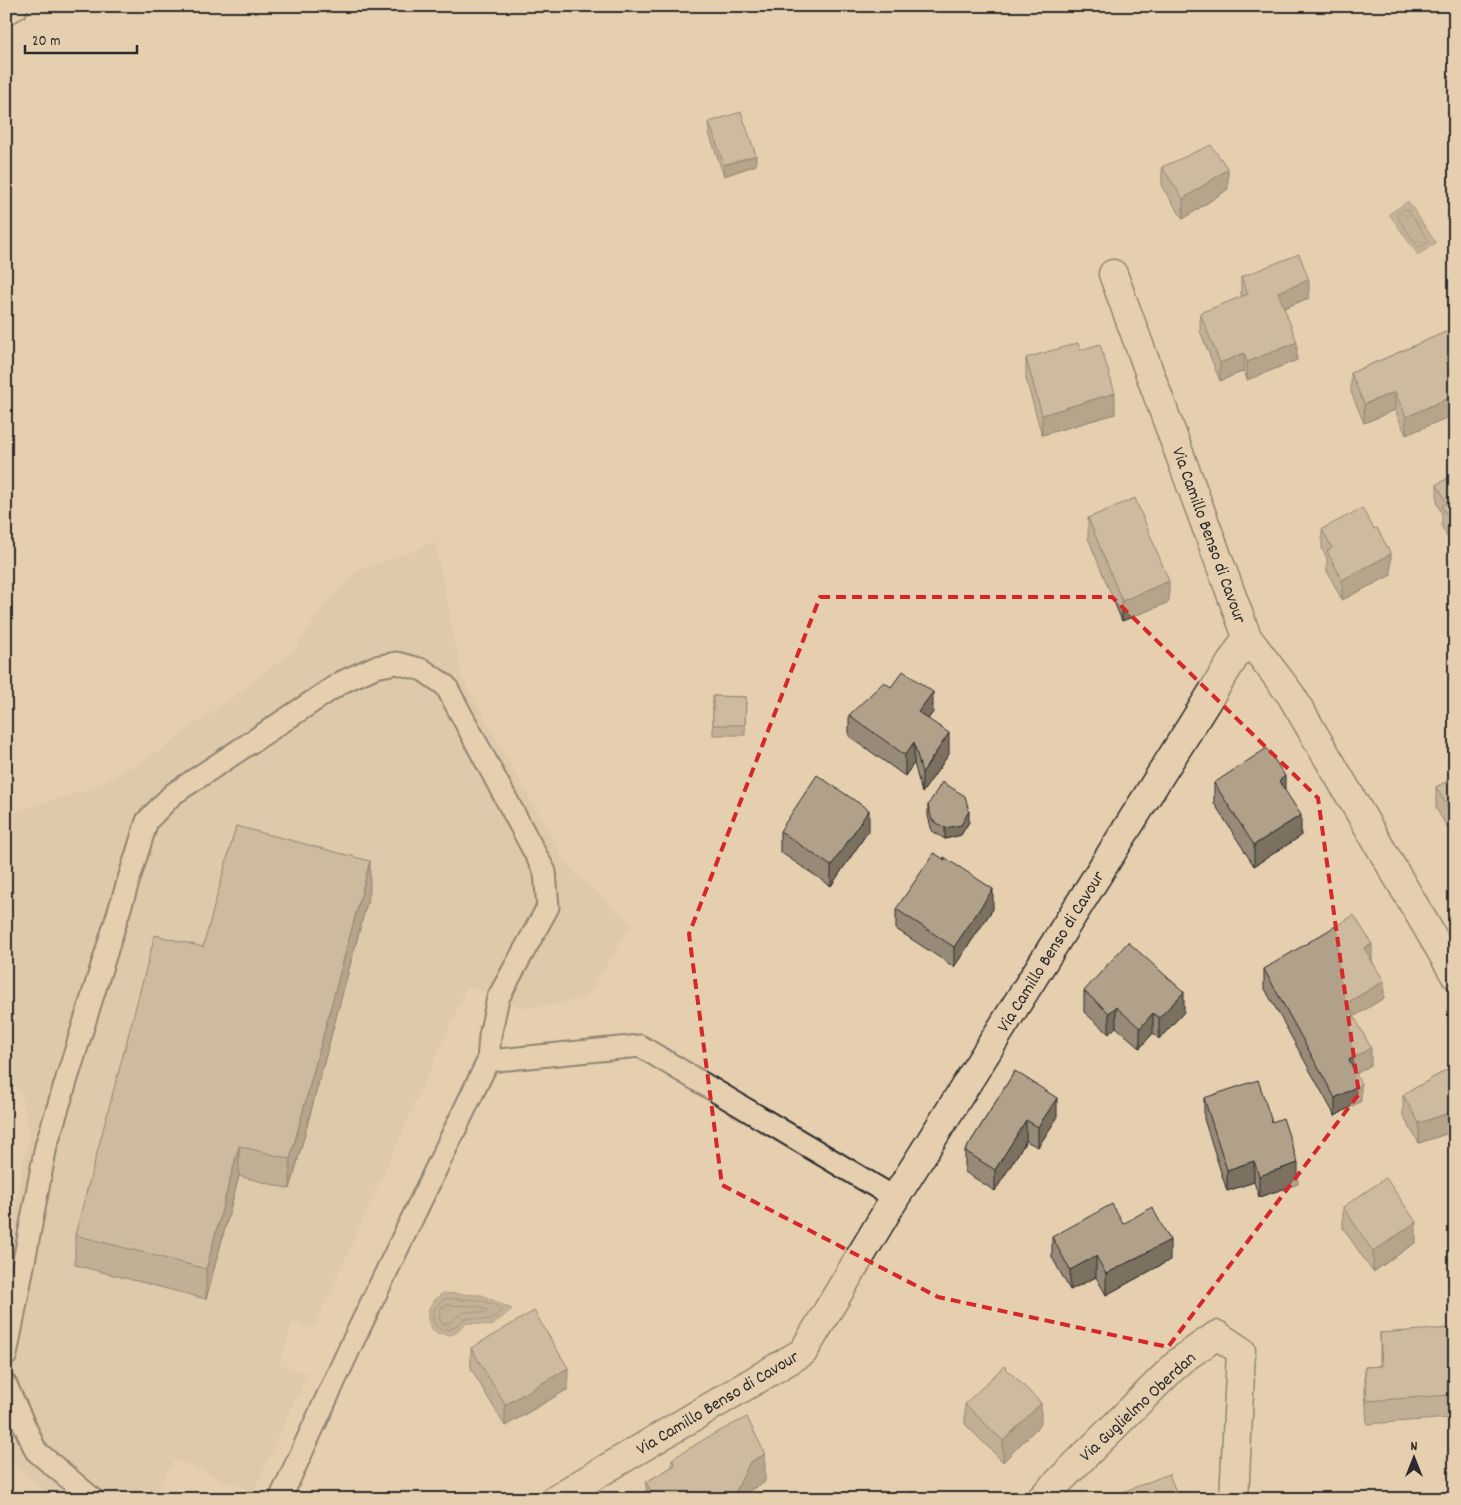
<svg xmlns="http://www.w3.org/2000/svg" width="1461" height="1505" font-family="Dekko,sans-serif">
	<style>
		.built { fill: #d5c1a4 }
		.water { fill: url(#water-ripples); stroke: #6e665a }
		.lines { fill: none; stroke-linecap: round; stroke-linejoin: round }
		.shore { stroke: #58534b; stroke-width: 1 }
		.service-casing { stroke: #2b2b2b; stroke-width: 25 }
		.minor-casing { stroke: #2b2b2b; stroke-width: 31 }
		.service { stroke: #e5cfaf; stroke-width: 21 }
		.minor { stroke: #e5cfaf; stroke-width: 28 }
		.wall { fill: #988a78; stroke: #2b2b2b }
		.shaded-wall { fill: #7c7161; stroke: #2b2b2b }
		.building { fill: #b1a18b; stroke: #2b2b2b }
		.marked { fill: none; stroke: #d62828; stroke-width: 4; stroke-dasharray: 10 6; stroke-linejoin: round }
		.labels { text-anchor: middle; stroke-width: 4; stroke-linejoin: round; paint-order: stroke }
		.street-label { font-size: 18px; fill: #2b2b2b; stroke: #e5cfaf }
	</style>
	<defs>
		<pattern id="water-ripples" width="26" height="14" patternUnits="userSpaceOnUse" patternTransform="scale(1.25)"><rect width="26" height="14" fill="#9b8e7a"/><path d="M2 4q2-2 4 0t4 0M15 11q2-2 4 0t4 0" fill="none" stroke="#7f7464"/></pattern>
	</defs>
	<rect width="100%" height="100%" fill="#e5cfaf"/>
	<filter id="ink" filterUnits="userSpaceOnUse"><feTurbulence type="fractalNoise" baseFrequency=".02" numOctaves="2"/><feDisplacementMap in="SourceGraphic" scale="10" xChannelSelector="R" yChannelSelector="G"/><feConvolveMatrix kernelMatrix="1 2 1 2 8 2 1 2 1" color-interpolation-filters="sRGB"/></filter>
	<g filter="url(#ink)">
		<path class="built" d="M 435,542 L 462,677 L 567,865 L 632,924 L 586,998 L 526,1009 L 468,986 L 314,1328 L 293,1322 L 279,1364 L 308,1373 L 253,1492 L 174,1459 L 153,1499 L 54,1499 L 6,1458 L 6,1253 L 29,1133 L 21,1092 L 8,1081 L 12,1044 L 6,970 L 6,814 L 90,789 L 153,755 L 295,650 L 323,607 L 355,572 Z"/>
		<path class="water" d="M 1408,201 L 1436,243 L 1418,255 L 1389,214 Z
			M 443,1293 L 482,1295 L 512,1309 L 492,1326 L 471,1323 L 465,1324 L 458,1332 L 451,1335 L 435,1333 C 422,1317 427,1304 443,1293 Z"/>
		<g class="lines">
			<path class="shore" d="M 1405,209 L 1408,210 L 1428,240 L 1428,243 L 1421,247 L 1418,247 L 1397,217 L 1398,214 Z
				M 445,1299 C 460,1299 492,1297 501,1311 L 490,1320 L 472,1318 L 465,1319 L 450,1330 L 439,1329 C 428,1319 433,1305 445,1299 Z
				M 446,1305 L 479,1306 L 486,1309 L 487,1311 L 484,1313 C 477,1312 470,1311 463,1313 C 454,1316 452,1326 441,1323 L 439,1317 L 441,1308 Z"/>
			<defs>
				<path id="service" d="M 6,1355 L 46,1146 L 147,821 L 173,794 L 342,682 L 375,667 L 397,663 L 423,670 L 446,686 L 545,872 L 548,907 L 498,998 L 490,1036 L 488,1061
					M 6,1385 L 36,1451 L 93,1499
					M 280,1499 L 353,1341 L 488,1061 L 640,1046 L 895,1198"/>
				<path id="minor" d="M 6,10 L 14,6
					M 1247,637 L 1291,695 L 1455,975
					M 555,1499 L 803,1352 L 895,1198 L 1247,637 L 1113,274
					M 1041,1499 L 1181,1360 L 1217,1335 L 1241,1351 L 1234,1499"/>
			</defs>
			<use href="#service" class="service-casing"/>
			<use href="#minor" class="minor-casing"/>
			<use href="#service" class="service"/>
			<use href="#minor" class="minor"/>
		</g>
		<path class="wall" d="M 709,122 L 756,165 L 724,176 L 709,133 Z
			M 1162,167 L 1228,189 L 1183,219 L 1162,187 Z
			M 1241,277 L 1309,298 L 1284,308 L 1297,360 L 1247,380 L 1244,371 L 1220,381 L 1200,331 L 1200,313 L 1242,297 L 1241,295 Z
			M 1455,328 L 1455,414 L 1406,435 L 1395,410 L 1364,423 L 1351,392 L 1351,373 Z
			M 1026,358 L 1115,414 L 1042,435 L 1026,379 Z
			M 1455,475 L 1455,552 L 1442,527 L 1442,513 L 1437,504 L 1437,484 Z
			M 1088,518 L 1169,602 L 1122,621 L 1088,538 Z
			M 1322,529 L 1374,529 L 1391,575 L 1342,600 L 1327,571 L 1327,558 L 1322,549 Z
			M 891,687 L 933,712 L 928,719 L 949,754 L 922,793 L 914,763 L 905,776 L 849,736 L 849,715 Z
			M 713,696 L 746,697 L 745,735 L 713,735 Z
			M 1455,777 L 1455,841 L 1436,808 L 1436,787 Z
			M 1214,783 L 1301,836 L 1254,866 L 1214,803 Z
			M 928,805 L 969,822 L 961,835 L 945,839 L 932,831 L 928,816 Z
			M 869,830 L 831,886 L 780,852 L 780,831 Z
			M 944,857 L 993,909 L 954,967 L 896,929 L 896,909 L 944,860 Z
			M 370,891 L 290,1189 L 239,1176 L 206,1299 L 75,1265 L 75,1235 L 203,947 Z
			M 1372,960 L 1384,998 L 1354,1016 L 1371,1065 L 1356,1074 L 1361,1101 L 1335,1116 L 1264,987 L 1264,969 Z
			M 1084,991 L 1184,1012 L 1159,1039 L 1153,1033 L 1140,1048 L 1116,1027 L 1109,1034 L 1084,1012 Z
			M 1455,1065 L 1455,1131 L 1419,1143 L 1403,1116 L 1403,1095 Z
			M 1015,1071 L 1057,1118 L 1038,1147 L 1026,1141 L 995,1191 L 965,1172 L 965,1151 Z
			M 1204,1098 L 1272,1122 L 1298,1184 L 1259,1197 L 1254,1182 L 1227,1191 L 1204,1119 Z
			M 1343,1207 L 1416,1242 L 1373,1272 L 1343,1228 Z
			M 1123,1224 L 1170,1260 L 1106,1295 L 1096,1277 L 1070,1290 L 1052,1257 L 1052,1237 Z
			M 1455,1331 L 1455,1417 L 1451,1418 L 1367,1424 L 1365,1391 L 1365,1367 L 1380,1366 L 1380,1333 Z
			M 471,1348 L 568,1389 L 505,1426 L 471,1369 Z
			M 965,1404 L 1041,1424 L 1003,1462 L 965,1424 Z
			M 672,1459 L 765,1482 L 750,1490 L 646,1491 L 646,1482 L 672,1467 Z"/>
		<path class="shaded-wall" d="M 756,155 L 756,165 L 724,176 L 724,165 Z
			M 1228,169 L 1228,189 L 1183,219 L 1183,199 Z
			M 1309,280 L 1309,298 L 1278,310 L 1278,292 Z
			M 1297,342 L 1297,360 L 1247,380 L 1247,362 Z
			M 1244,353 L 1244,371 L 1220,381 L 1220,363 Z
			M 1395,392 L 1395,410 L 1364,423 L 1364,404 Z
			M 1115,393 L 1115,414 L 1042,435 L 1042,415 Z
			M 1455,395 L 1455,414 L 1406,435 L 1406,417 Z
			M 1391,554 L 1391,575 L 1342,600 L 1342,580 Z
			M 1169,581 L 1169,602 L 1122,621 L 1122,601 Z
			M 933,692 L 933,712 L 918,733 L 918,712 Z
			M 949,733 L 949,754 L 922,793 L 922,773 Z
			M 914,742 L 914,763 L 905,776 L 905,755 Z
			M 1285,776 L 1285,797 L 1279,781 Z
			M 869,810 L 869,830 L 831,886 L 831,866 Z
			M 969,811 L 969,822 L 961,835 L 945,839 L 945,828 Z
			M 1301,815 L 1301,836 L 1254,866 L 1254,845 Z
			M 370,861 L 370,891 L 290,1189 L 290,1159 Z
			M 993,889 L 993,909 L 954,967 L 954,947 Z
			M 1372,944 L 1372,962 L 1364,948 Z
			M 1384,981 L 1384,998 L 1347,1021 L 1347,1003 Z
			M 1184,992 L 1184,1012 L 1159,1039 L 1159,1018 Z
			M 1116,1007 L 1116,1027 L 1109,1034 L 1109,1013 Z
			M 1153,1013 L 1153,1033 L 1140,1048 L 1140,1028 Z
			M 1371,1048 L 1371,1065 L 1349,1078 L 1349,1060 Z
			M 1361,1084 L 1361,1101 L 1335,1116 L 1335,1098 Z
			M 1057,1098 L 1057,1118 L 1038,1147 L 1038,1127 Z
			M 1455,1111 L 1455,1131 L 1419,1143 L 1419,1123 Z
			M 1026,1120 L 1026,1141 L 995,1191 L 995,1170 Z
			M 239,1146 L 239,1176 L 206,1299 L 206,1269 Z
			M 1254,1161 L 1254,1182 L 1227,1191 L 1227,1170 Z
			M 1298,1163 L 1298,1184 L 1259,1197 L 1259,1176 Z
			M 1416,1222 L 1416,1242 L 1373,1272 L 1373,1252 Z
			M 1170,1240 L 1170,1260 L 1106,1295 L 1106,1274 Z
			M 1096,1256 L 1096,1277 L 1070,1290 L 1070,1270 Z
			M 568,1368 L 568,1389 L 505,1426 L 505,1405 Z
			M 1455,1393 L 1455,1417 L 1451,1418 L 1451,1395 Z
			M 1041,1403 L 1041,1424 L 1003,1462 L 1003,1441 Z
			M 765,1454 L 765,1482 L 750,1490 L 746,1499 L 728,1499 L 750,1462 Z"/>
		<path class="building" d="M 741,112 L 756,155 L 724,165 L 709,122 Z
			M 1211,145 L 1228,169 L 1183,199 L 1162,167 Z
			M 1299,254 L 1309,280 L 1278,292 L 1297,342 L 1247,362 L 1244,353 L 1220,363 L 1200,313 L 1248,294 L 1241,277 Z
			M 1455,328 L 1455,395 L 1406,417 L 1395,392 L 1364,404 L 1351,373 Z
			M 1078,343 L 1080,350 L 1100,344 L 1115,393 L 1042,415 L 1026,358 Z
			M 1455,475 L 1455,531 L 1442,506 L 1447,503 L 1437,484 Z
			M 1135,498 L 1169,581 L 1122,601 L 1088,518 Z
			M 1362,508 L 1374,529 L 1377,528 L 1391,554 L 1342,580 L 1327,551 L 1332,548 L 1322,529 Z
			M 903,671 L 933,692 L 918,712 L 949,733 L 922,773 L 914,742 L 905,755 L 849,715 L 884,682 L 891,687 Z
			M 713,696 L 746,697 L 745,725 L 713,725 Z
			M 1267,748 L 1285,776 L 1279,781 L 1301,815 L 1254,845 L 1214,783 Z
			M 817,775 L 869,810 L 831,866 L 780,831 Z
			M 1455,777 L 1455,820 L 1436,787 Z
			M 942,782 L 965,796 L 969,811 L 961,825 L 945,828 L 932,820 L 928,805 Z
			M 236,826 L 370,861 L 290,1159 L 239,1146 L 206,1269 L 75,1235 L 155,935 L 203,947 Z
			M 934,853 L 945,860 L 944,857 L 993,889 L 954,947 L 896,909 Z
			M 1354,915 L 1372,944 L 1364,948 L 1384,981 L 1347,1003 L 1371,1048 L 1349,1060 L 1361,1084 L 1335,1098 L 1264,969 Z
			M 1128,942 L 1184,992 L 1159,1018 L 1153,1013 L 1140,1028 L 1116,1007 L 1109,1013 L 1084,991 Z
			M 1455,1065 L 1455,1111 L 1419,1123 L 1403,1095 Z
			M 1015,1071 L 1057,1098 L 1038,1127 L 1026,1120 L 995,1170 L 965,1151 Z
			M 1258,1080 L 1272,1122 L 1283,1118 L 1298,1163 L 1259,1176 L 1254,1161 L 1227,1170 L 1204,1098 Z
			M 1386,1178 L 1416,1222 L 1373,1252 L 1343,1207 Z
			M 1112,1204 L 1123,1224 L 1152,1207 L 1170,1240 L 1106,1274 L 1096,1256 L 1070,1270 L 1052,1237 Z
			M 534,1311 L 568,1368 L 505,1405 L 471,1348 Z
			M 1449,1328 L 1449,1332 L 1455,1331 L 1455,1393 L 1451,1395 L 1367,1401 L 1365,1367 L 1382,1366 L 1380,1333 Z
			M 1004,1366 L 1041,1403 L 1003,1441 L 965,1404 Z
			M 747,1417 L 765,1454 L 750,1462 L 734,1495 L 728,1499 L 633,1499 L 650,1489 L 646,1482 L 675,1465 L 672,1459 L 708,1437 Z
			M 1169,1474 L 1179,1499 L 1105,1499 Z
			M 913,1491 L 917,1499 L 898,1499 Z"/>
	</g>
	<path d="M0 0H1461V1505H0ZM 820,597 L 1112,597 L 1318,798 L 1359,1094 L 1168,1347 L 938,1297 L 722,1185 L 689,934 Z" fill="#e5cfaf" fill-opacity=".55" fill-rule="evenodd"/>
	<path class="marked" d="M 820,597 L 1112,597 L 1318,798 L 1359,1094 L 1168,1347 L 938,1297 L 722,1185 L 689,934 Z"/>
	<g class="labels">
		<g class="street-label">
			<text transform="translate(1210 535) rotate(70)" y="6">Via Camillo Benso di Cavour</text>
			<text transform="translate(1050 951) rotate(-58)" y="6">Via Camillo Benso di Cavour</text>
			<text transform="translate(717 1402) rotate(-31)" y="6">Via Camillo Benso di Cavour</text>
			<text transform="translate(1137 1406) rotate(-43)" y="6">Via Guglielmo Oberdan</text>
		</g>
	</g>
	<rect width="1461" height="1505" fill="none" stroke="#e5cfaf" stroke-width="25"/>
	<rect x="12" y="12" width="1436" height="1480" fill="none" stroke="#2b2b2b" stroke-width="2" filter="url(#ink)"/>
	<g transform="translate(1414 1458)" stroke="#e5cfaf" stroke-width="4" paint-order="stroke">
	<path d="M0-4L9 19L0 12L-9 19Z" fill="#2b2b2b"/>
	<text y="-8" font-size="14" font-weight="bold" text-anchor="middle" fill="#2b2b2b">N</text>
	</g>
	<path d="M25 45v8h112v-8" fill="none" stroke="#2b2b2b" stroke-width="2.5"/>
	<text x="32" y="45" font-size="15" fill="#2b2b2b" stroke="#e5cfaf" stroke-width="4" paint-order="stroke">20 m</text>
</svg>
